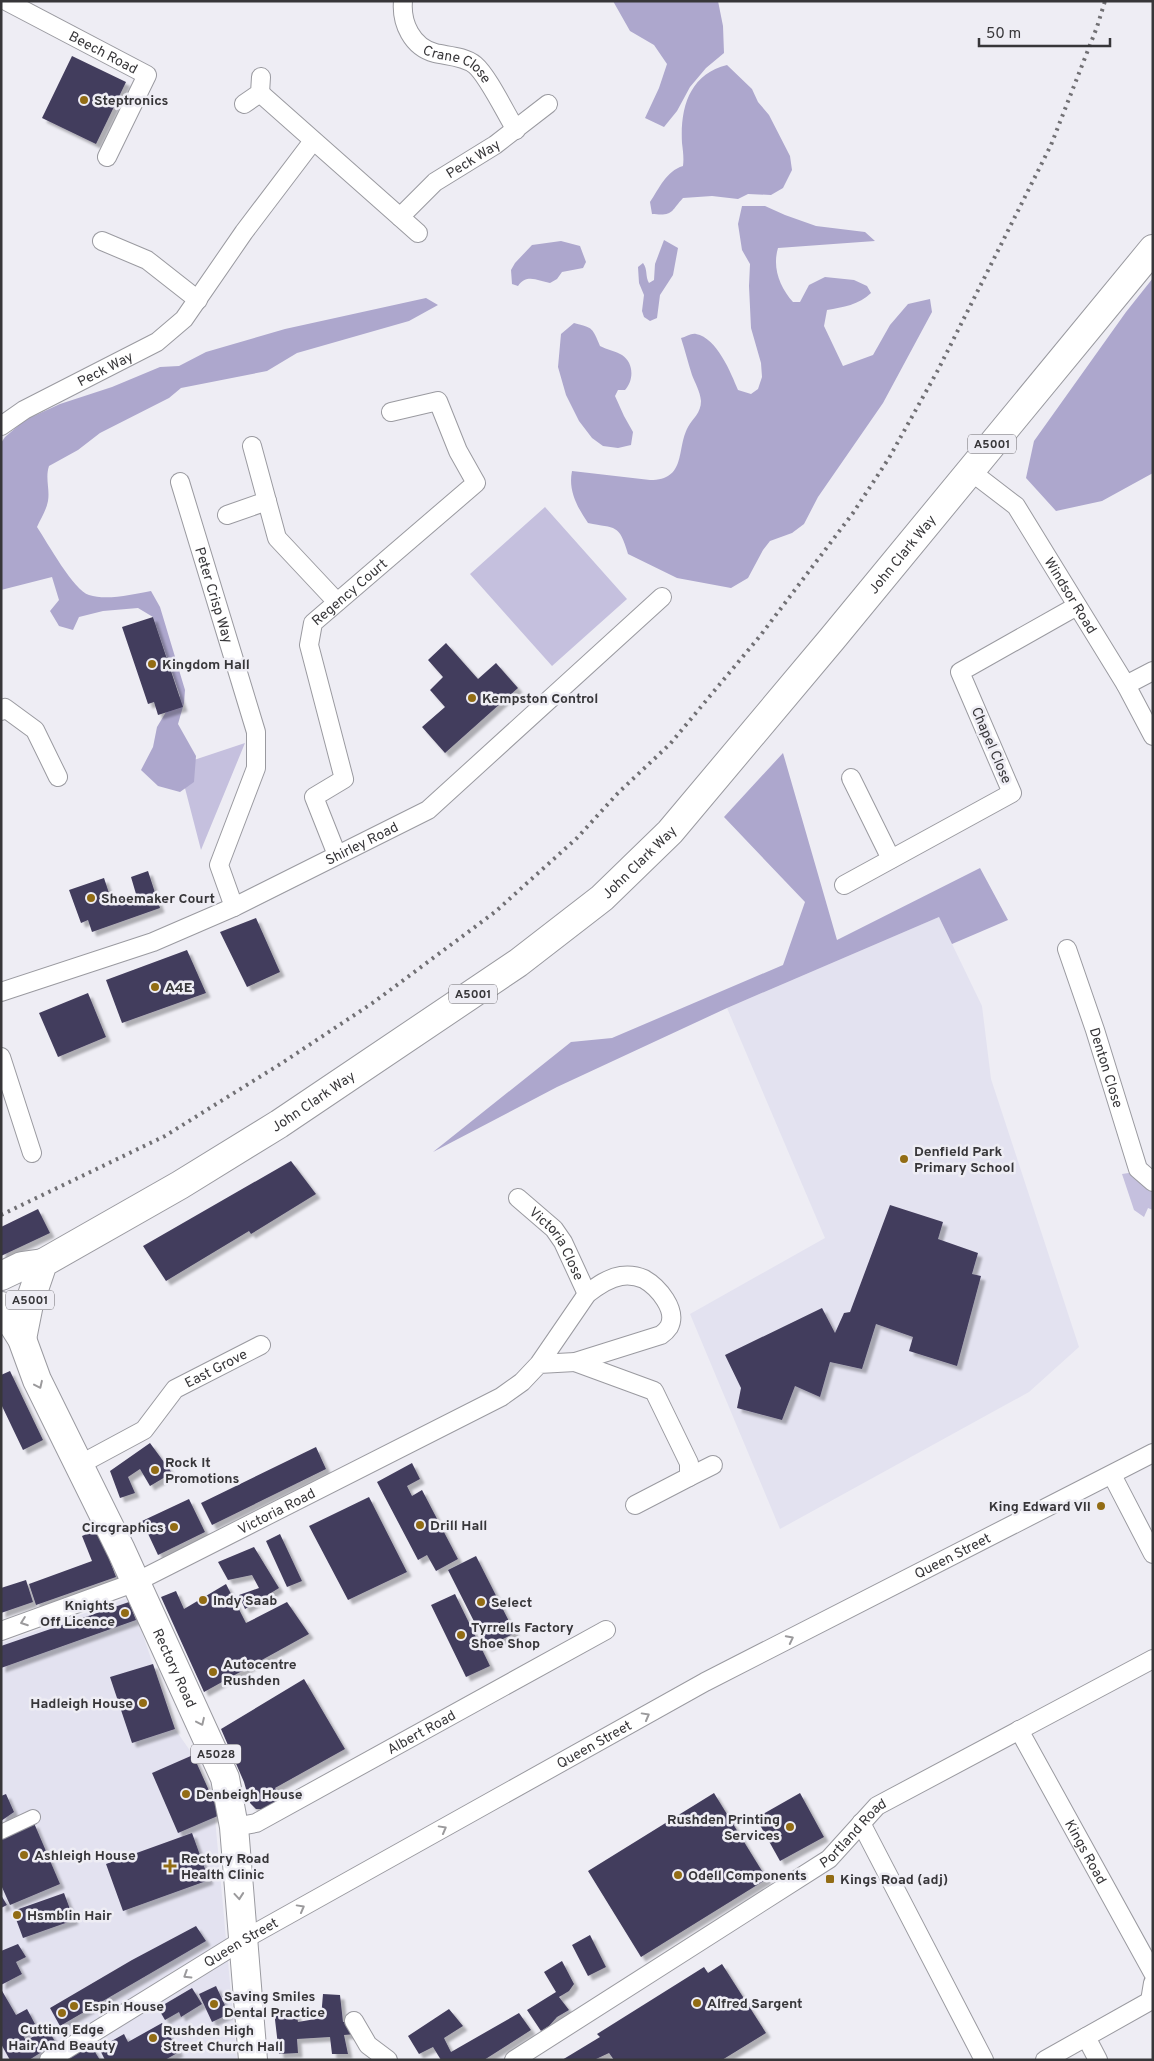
<svg xmlns="http://www.w3.org/2000/svg" width="1154" height="2061" font-family="Overpass,sans-serif">
	<style>
		.built { fill: #e3e2f0 }
		.green { fill: #c5c0de }
		.forest { fill: #ada7cd }
		.building { fill: #433d5d; filter: url(#shadow) }
		.lines { fill: none; stroke-linecap: round; stroke-linejoin: round }
		.pedestrian-casing { stroke: #9a9aa0; stroke-width: 16 }
		.minor-casing { stroke: #9a9aa0; stroke-width: 20 }
		.primary-casing { stroke: #9a9aa0; stroke-width: 30 }
		.pedestrian { stroke: #fff; stroke-width: 14 }
		.minor { stroke: #fff; stroke-width: 18 }
		.primary { stroke: #fff; stroke-width: 28 }
		.rail { stroke: #717074; stroke-width: 4; stroke-dasharray: 2.5 5; stroke-linecap: butt }
		.oneway { stroke: #9b9a9c }
		.poi-dot { fill: #926c14; stroke: #eeedf4; stroke-width: 2 }
		.labels { text-anchor: middle; stroke-width: 5; stroke-linejoin: round; paint-order: stroke }
		.shield { fill: #eeedf4; stroke: #6e6d71; stroke-width: 1 }
		.shield-label { font-size: 12px; font-weight: bold; fill: #373639 }
		.street-label { font-size: 14px; fill: #373639; stroke: #eeedf4 }
		.poi-label { font-size: 14px; font-weight: bold; fill: #373639; stroke: #eeedf4; text-anchor: start }
	</style>
	<defs>
		<filter id="shadow"><feDropShadow dx="4.5" dy="4.5" stdDeviation="1" flood-color="#0004"/></filter>
	</defs>
	<rect width="100%" height="100%" fill="#eeedf4"/>
	<path class="built" d="M 939,917 L 982,1006 L 991,1079 L 1079,1347 L 1029,1392 L 780,1529 L 690,1314 L 825,1238 L 727,1008 Z
		M 130,1597 L 175,1729 L 193,1755 L 214,1807 L 237,2060 L 1,2060 L 1,1643 Z"/>
	<path class="green" d="M 545,507 L 627,599 L 552,666 L 470,574 Z
		M 245,743 L 201,850 L 179,765 Z
		M 1135,1172 L 1153,1191 L 1153,1210 L 1148,1208 L 1144,1217 L 1134,1210 L 1122,1174 Z"/>
	<path class="forest" d="M 613,1 L 718,1 L 723,26 L 724,53 L 706,68 L 690,87 L 677,111 L 664,127 L 645,118 L 659,88 L 667,64 L 654,45 L 630,31 Z
		M 727,65 L 752,89 L 758,102 L 769,115 L 790,156 L 792,170 L 783,188 L 771,195 L 748,194 L 738,199 L 712,196 L 683,198 C 670,212 674,216 652,214 L 650,202 C 659,189 666,171 683,166 C 684,158 683,151 682,143 C 680,107 690,74 727,65 Z
		M 742,206 L 765,206 L 785,215 L 816,226 L 865,232 L 875,241 L 778,248 C 772,268 780,287 793,302 L 800,302 L 809,285 L 825,277 L 854,280 L 867,286 L 871,293 C 859,305 843,307 827,310 L 824,326 L 843,366 L 873,355 L 890,325 L 908,304 L 930,299 L 932,312 L 883,403 L 818,497 L 804,524 L 792,533 L 770,541 L 763,550 L 748,578 L 731,588 L 677,578 L 628,554 C 619,523 616,529 588,523 C 577,507 568,490 572,471 L 650,480 C 687,480 676,449 688,427 C 693,418 701,413 701,401 C 700,391 695,383 692,375 C 688,363 685,350 681,338 C 686,337 691,333 696,334 C 717,338 731,373 738,390 L 751,394 L 758,389 L 762,377 L 761,363 L 751,328 L 749,286 L 750,264 L 742,250 L 738,224 Z
		M 664,240 L 678,248 L 673,275 L 660,295 L 657,318 L 650,321 L 644,317 L 642,311 L 644,295 L 639,283 L 638,267 L 643,263 C 648,270 645,276 649,283 L 654,280 L 655,264 Z
		M 561,241 L 580,246 L 586,262 L 583,268 L 562,272 L 557,279 L 550,283 C 538,281 527,273 518,286 L 512,284 L 511,270 L 515,263 L 532,245 Z
		M 1153,278 L 1153,473 L 1102,501 L 1056,511 L 1026,478 L 1034,441 L 1126,312 Z
		M 426,298 L 438,305 L 409,321 L 297,353 L 267,371 L 181,388 L 169,398 L 100,433 L 78,450 L 49,466 C 45,478 50,489 48,501 C 46,511 41,518 37,527 C 47,542 74,591 89,595 C 107,601 133,594 151,591 L 160,607 L 185,690 L 184,703 L 178,724 L 196,756 L 194,782 L 180,792 L 158,786 L 141,770 L 153,747 L 157,727 L 166,712 L 176,704 L 180,696 L 153,617 L 138,608 L 103,611 L 79,617 L 73,630 L 59,626 L 50,611 L 59,600 L 52,577 L 1,590 L 1,443 L 5,437 L 25,420 L 60,404 L 112,387 L 160,367 L 179,366 L 206,352 L 285,329 Z
		M 574,323 C 594,328 592,328 600,346 C 607,350 616,351 622,355 C 634,363 634,380 625,390 L 618,390 L 615,396 L 624,416 L 633,432 L 631,445 L 618,448 L 603,446 L 592,438 L 579,421 L 566,395 L 558,367 L 561,334 Z
		M 783,753 L 837,940 L 980,868 L 1008,920 L 952,944 L 939,917 L 727,1008 L 557,1087 L 433,1152 L 571,1042 L 612,1038 L 783,965 L 805,902 L 724,817 Z"/>
	<path class="building" d="M 72,56 L 126,82 L 96,144 L 42,118 Z
		M 153,617 L 183,707 L 158,715 L 154,702 L 148,704 L 122,627 Z
		M 446,643 L 478,679 L 496,663 L 518,688 L 445,753 L 422,727 L 445,707 L 430,690 L 443,677 L 428,660 Z
		M 148,871 L 160,908 L 92,932 L 88,920 L 81,923 L 69,890 L 104,878 L 112,902 L 136,894 L 131,877 Z
		M 256,918 L 280,972 L 247,987 L 220,932 Z
		M 187,950 L 206,993 L 122,1023 L 106,980 Z
		M 88,993 L 106,1037 L 58,1057 L 39,1013 Z
		M 291,1161 L 316,1194 L 251,1234 L 249,1231 L 166,1281 L 143,1246 Z
		M 890,1205 L 943,1222 L 938,1239 L 978,1253 L 972,1274 L 981,1276 L 957,1366 L 909,1351 L 913,1337 L 876,1324 L 862,1369 L 830,1362 L 820,1397 L 795,1386 L 782,1420 L 737,1408 L 741,1388 L 725,1355 L 822,1308 L 835,1333 L 844,1313 L 850,1312 Z
		M 38,1209 L 50,1233 L 1,1256 L 1,1227 Z
		M 10,1371 L 43,1440 L 23,1450 L 1,1404 L 1,1375 Z
		M 150,1443 L 172,1473 L 150,1486 L 140,1469 L 128,1477 L 135,1493 L 120,1498 L 110,1471 Z
		M 316,1447 L 326,1469 L 212,1525 L 201,1503 Z
		M 412,1463 L 420,1479 L 407,1486 L 412,1496 L 422,1490 L 458,1559 L 436,1571 L 427,1555 L 418,1560 L 377,1482 Z
		M 369,1497 L 407,1572 L 348,1600 L 309,1526 Z
		M 189,1499 L 205,1532 L 158,1555 L 142,1521 Z
		M 98,1529 L 116,1577 L 36,1605 L 29,1584 L 92,1561 L 82,1536 Z
		M 280,1534 L 302,1581 L 287,1587 L 266,1541 Z
		M 254,1547 L 279,1588 L 245,1609 L 239,1595 L 259,1588 L 252,1575 L 228,1580 L 218,1562 Z
		M 476,1556 L 515,1633 L 487,1647 L 448,1570 Z
		M 26,1580 L 33,1602 L 1,1613 L 1,1588 Z
		M 226,1584 L 246,1623 L 287,1602 L 309,1634 L 204,1692 L 161,1597 L 176,1591 L 184,1609 Z
		M 455,1594 L 490,1666 L 466,1677 L 431,1605 Z
		M 129,1602 L 136,1620 L 1,1668 L 1,1646 Z
		M 153,1664 L 175,1729 L 132,1743 L 110,1677 Z
		M 304,1679 L 345,1749 L 275,1788 L 277,1791 L 275,1793 L 281,1801 L 265,1809 L 256,1809 L 250,1803 L 244,1782 L 221,1729 Z
		M 193,1755 L 220,1815 L 178,1833 L 152,1773 Z
		M 714,1793 L 767,1879 L 641,1957 L 588,1871 Z
		M 800,1793 L 824,1837 L 780,1861 L 756,1818 Z
		M 6,1794 L 14,1812 L 1,1821 L 1,1796 Z
		M 34,1823 L 60,1884 L 10,1905 L 1,1885 L 1,1837 Z
		M 192,1833 L 209,1880 L 123,1911 L 106,1864 Z
		M 64,1893 L 74,1920 L 23,1938 L 13,1911 Z
		M 1,1895 L 7,1905 L 1,1908 Z
		M 196,1926 L 206,1941 L 60,2026 L 50,2008 L 132,1960 Z
		M 590,1935 L 606,1967 L 588,1976 L 572,1945 Z
		M 18,1944 L 26,1957 L 16,1962 L 22,1974 L 1,1985 L 1,1951 Z
		M 562,1961 L 574,1984 L 569,1991 L 559,1997 L 569,2010 L 557,2017 L 549,2026 L 541,2031 L 527,2010 L 556,1992 L 544,1972 Z
		M 722,1964 L 766,2033 L 722,2060 L 614,2060 L 609,2053 L 594,2060 L 562,2060 L 600,2037 L 597,2034 L 704,1967 L 708,1973 Z
		M 216,1986 L 229,2014 L 212,2022 L 199,1994 Z
		M 192,1988 L 202,2004 L 181,2017 L 179,2012 L 165,2020 L 158,2008 Z
		M 1,1989 L 16,2015 L 27,2009 L 35,2024 L 25,2030 L 28,2034 L 24,2037 L 26,2041 L 47,2028 L 56,2043 L 29,2060 L 10,2060 L 1,2044 Z
		M 323,1994 L 340,1995 L 343,2022 L 354,2021 L 356,2034 L 344,2035 L 348,2054 L 332,2054 L 330,2037 L 297,2039 L 298,2053 L 279,2054 L 274,2011 L 296,2011 L 298,2022 L 321,2018 Z
		M 449,2009 L 463,2026 L 444,2038 L 451,2052 L 519,2013 L 531,2030 L 484,2060 L 441,2060 L 433,2047 L 419,2054 L 408,2036 Z
		M 162,2023 L 179,2052 L 165,2060 L 105,2060 L 101,2052 L 110,2047 L 108,2043 L 124,2034 L 128,2042 Z
		M 90,2044 L 100,2060 L 62,2060 Z"/>
	<g class="lines">
		<defs>
			<path id="pedestrian" d="M 1,1832 L 33,1817"/>
			<g id="minor">
				<path id="s1" d="M 6,1 L 147,75 L 107,157"/>
				<path id="s2" d="M 403,1 C 401,23 412,47 435,53 C 447,56 464,56 475,65 C 488,76 506,114 516,130"/>
				<path id="s3" d="M 260,93 L 400,217 L 435,182 L 495,145 L 548,104"/>
				<path d="M 244,104 L 260,93 L 261,77"/>
				<path d="M 400,217 L 418,233"/>
				<path d="M 102,241 L 147,260 L 198,300"/>
				<path id="s4" d="M 1,426 L 24,410 L 157,342 L 184,319 L 244,232 L 313,141"/>
				<path d="M 252,446 L 277,538 L 337,602"/>
				<path id="s5" d="M 969,470 L 1016,506 L 1126,685 L 1153,736"/>
				<path id="s6" d="M 180,482 L 256,732 L 256,768 L 219,865 L 234,907"/>
				<path d="M 227,515 L 267,501"/>
				<path d="M 1126,685 L 1153,671"/>
				<path d="M 1,711 L 5,708 L 35,730 L 58,777"/>
				<path d="M 851,778 L 891,859"/>
				<path id="s7" d="M 337,855 L 314,797 L 344,779 L 309,645 L 313,623 L 476,483 L 458,451 L 438,401 L 391,412"/>
				<path d="M 844,885 L 1012,793 L 960,672 L 1077,606"/>
				<path id="s8" d="M 1067,949 L 1095,1030 L 1138,1169 L 1153,1182"/>
				<path id="s9" d="M 1,992 L 153,942 L 234,907 L 428,810 L 662,597"/>
				<path d="M 1,1057 L 32,1153"/>
				<path id="s10" d="M 518,1198 L 554,1229 L 563,1242 L 587,1294"/>
				<path d="M 575,1362 L 654,1391 L 689,1463 L 689,1477 L 635,1505"/>
				<path id="s11" d="M 79,1465 L 144,1430 L 175,1389 L 261,1345"/>
				<path d="M 1112,1475 L 1153,1554"/>
				<path d="M 689,1477 L 713,1465"/>
				<path id="s12" d="M 1,1631 L 136,1582 L 501,1397 L 522,1382 L 539,1364 L 587,1294 C 597,1286 608,1278 621,1276 C 628,1275 637,1276 644,1279 C 658,1287 678,1310 669,1327 C 667,1330 664,1333 661,1335 L 575,1362 L 539,1364"/>
				<path id="s13" d="M 1019,1730 L 1153,1973"/>
				<path d="M 861,1823 L 984,2060"/>
				<path id="s14" d="M 234,1827 L 256,1823 L 606,1630"/>
				<path d="M 354,2021 L 368,2045 L 388,2060"/>
				<path d="M 1086,2037 L 1098,2060"/>
				<path id="s15" d="M 49,2060 L 243,1940 L 705,1682 L 1153,1453"/>
				<path id="s16" d="M 514,2060 L 829,1859 L 877,1806 L 1153,1659"/>
				<path d="M 1045,2060 L 1150,2001 L 1153,1983"/>
			</g>
			<g id="primary">
				<path d="M 1,1276 L 22,1266 L 43,1263"/>
				<path id="s17" d="M 1,1306 L 22,1339 L 37,1380 L 121,1550 L 225,1778 L 234,1827 L 253,2060"/>
				<path id="s18" d="M 22,1339 L 29,1304 L 43,1263 L 180,1185 L 279,1124 L 518,963 L 602,898 L 670,832 L 832,639 L 1153,249"/>
			</g>
		</defs>
		<use href="#pedestrian" class="pedestrian-casing"/>
		<use href="#minor" class="minor-casing"/>
		<use href="#primary" class="primary-casing"/>
		<use href="#pedestrian" class="pedestrian"/>
		<use href="#minor" class="minor"/>
		<use href="#primary" class="primary"/>
		<path class="rail" d="M 1,1215 L 165,1136 L 282,1063 L 374,1002 L 495,912 L 577,838 L 618,793 L 670,744 L 760,636 L 853,513 L 889,458 L 938,370 L 1051,145 L 1097,27 L 1105,1"/>
	</g>
	<defs><path id="oneway-chevron" d="M-2-3.5L2.5 0L-2 3.5" fill="none" stroke-width="1.6" stroke-linecap="round" stroke-linejoin="round" transform="scale(1.25)"/></defs>
	<g class="oneway">
		<use href="#oneway-chevron" transform="translate(39 1385) rotate(65)"/>
		<use href="#oneway-chevron" transform="translate(24 1622) rotate(160)"/>
		<use href="#oneway-chevron" transform="translate(790 1639) rotate(-27)"/>
		<use href="#oneway-chevron" transform="translate(646 1716) rotate(-29)"/>
		<use href="#oneway-chevron" transform="translate(201 1722) rotate(65)"/>
		<use href="#oneway-chevron" transform="translate(443 1829) rotate(-29)"/>
		<use href="#oneway-chevron" transform="translate(239 1896) rotate(85)"/>
		<use href="#oneway-chevron" transform="translate(301 1908) rotate(-29)"/>
		<use href="#oneway-chevron" transform="translate(187 1975) rotate(148)"/>
	</g>
	<g class="poi-dot">
		<circle cx="84" cy="100" r="5"/>
		<circle cx="152" cy="664" r="5"/>
		<circle cx="472" cy="698" r="5"/>
		<circle cx="91" cy="898" r="5"/>
		<circle cx="155" cy="987" r="5"/>
		<circle cx="904" cy="1159" r="5"/>
		<circle cx="155" cy="1470" r="5"/>
		<circle cx="1101" cy="1506" r="5"/>
		<circle cx="420" cy="1525" r="5"/>
		<circle cx="174" cy="1527" r="5"/>
		<circle cx="203" cy="1600" r="5"/>
		<circle cx="481" cy="1602" r="5"/>
		<circle cx="125" cy="1613" r="5"/>
		<circle cx="461" cy="1635" r="5"/>
		<circle cx="213" cy="1672" r="5"/>
		<circle cx="143" cy="1703" r="5"/>
		<circle cx="186" cy="1794" r="5"/>
		<circle cx="790" cy="1827" r="5"/>
		<circle cx="24" cy="1855" r="5"/>
		<path d="M167.5 1858.5h5v5h5v5h-5v5h-5v-5h-5v-5h5z"/>
		<circle cx="678" cy="1875" r="5"/>
		<rect x="825" y="1874" width="10" height="10" rx="2.5"/>
		<circle cx="17" cy="1915" r="5"/>
		<circle cx="697" cy="2003" r="5"/>
		<circle cx="214" cy="2004" r="5"/>
		<circle cx="74" cy="2006" r="5"/>
		<circle cx="62" cy="2013" r="5"/>
		<circle cx="153" cy="2038" r="5"/>
	</g>
	<g class="labels">
		<g class="shield">
			<rect x="968" y="434.5" width="48" height="19" rx="4"/>
			<rect x="449" y="984.5" width="48" height="19" rx="4"/>
			<rect x="6" y="1290.5" width="48" height="19" rx="4"/>
			<rect x="191" y="1744.5" width="50" height="19" rx="4"/>
		</g>
		<g class="shield-label">
			<text x="992" y="448">A5001</text>
			<text x="473" y="998">A5001</text>
			<text x="30" y="1304">A5001</text>
			<text x="216" y="1758">A5028</text>
		</g>
		<g class="street-label">
			<text dy="5" stroke="none"><textPath href="#s1" startOffset="110">Beech Road</textPath></text>
			<text dy="5" stroke="none"><textPath href="#s2" startOffset="92">Crane Close</textPath></text>
			<text dy="5" stroke="none"><textPath href="#s3" startOffset="281">Peck Way</textPath></text>
			<text dy="5" stroke="none"><textPath href="#s4" startOffset="119">Peck Way</textPath></text>
			<text dy="5" stroke="none"><textPath href="#s18" startOffset="1204">John Clark Way</textPath></text>
			<text dy="5" stroke="none"><textPath href="#s7" startOffset="306">Regency Court</textPath></text>
			<text dy="5" stroke="none"><textPath href="#s6" startOffset="118">Peter Crisp Way</textPath></text>
			<text dy="5" stroke="none"><textPath href="#s5" startOffset="164">Windsor Road</textPath></text>
			<text transform="translate(992 745) rotate(67)" y="5">Chapel Close</text>
			<text dy="5" stroke="none"><textPath href="#s9" startOffset="391">Shirley Road</textPath></text>
			<text dy="5" stroke="none"><textPath href="#s18" startOffset="799">John Clark Way</textPath></text>
			<text dy="5" stroke="none"><textPath href="#s8" startOffset="125">Denton Close</textPath></text>
			<text dy="5" stroke="none"><textPath href="#s18" startOffset="394">John Clark Way</textPath></text>
			<text dy="5" stroke="none"><textPath href="#s10" startOffset="61">Victoria Close</textPath></text>
			<text dy="5" stroke="none"><textPath href="#s11" startOffset="171">East Grove</textPath></text>
			<text dy="5" stroke="none"><textPath href="#s12" startOffset="301">Victoria Road</textPath></text>
			<text dy="5" stroke="none"><textPath href="#s15" startOffset="1035">Queen Street</textPath></text>
			<text dy="5" stroke="none"><textPath href="#s17" startOffset="402">Rectory Road</textPath></text>
			<text dy="5" stroke="none"><textPath href="#s14" startOffset="211">Albert Road</textPath></text>
			<text dy="5" stroke="none"><textPath href="#s15" startOffset="630">Queen Street</textPath></text>
			<text dy="5" stroke="none"><textPath href="#s16" startOffset="409">Portland Road</textPath></text>
			<text dy="5" stroke="none"><textPath href="#s13" startOffset="139">Kings Road</textPath></text>
			<text dy="5" stroke="none"><textPath href="#s15" startOffset="225">Queen Street</textPath></text>
		</g>
		<g class="poi-label">
			<text x="94" y="105">Steptronics</text>
			<text x="162" y="669">Kingdom Hall</text>
			<text x="482" y="703">Kempston Control</text>
			<text x="101" y="903">Shoemaker Court</text>
			<text x="165" y="992">A4E</text>
			<text x="914" y="1156">Denfield Park<tspan x="914" dy="16">Primary School</tspan></text>
			<text x="165" y="1467">Rock It<tspan x="165" dy="16">Promotions</tspan></text>
			<text x="1091" y="1511" text-anchor="end">King Edward VII</text>
			<text x="430" y="1530">Drill Hall</text>
			<text x="164" y="1532" text-anchor="end">Circgraphics</text>
			<text x="213" y="1605">Indy Saab</text>
			<text x="491" y="1607">Select</text>
			<text x="115" y="1610" text-anchor="end">Knights<tspan x="115" dy="16">Off Licence</tspan></text>
			<text x="471" y="1632">Tyrrells Factory<tspan x="471" dy="16">Shoe Shop</tspan></text>
			<text x="223" y="1669">Autocentre<tspan x="223" dy="16">Rushden</tspan></text>
			<text x="133" y="1708" text-anchor="end">Hadleigh House</text>
			<text x="196" y="1799">Denbeigh House</text>
			<text x="780" y="1824" text-anchor="end">Rushden Printing<tspan x="780" dy="16">Services</tspan></text>
			<text x="34" y="1860">Ashleigh House</text>
			<text x="181" y="1863">Rectory Road<tspan x="181" dy="16">Health Clinic</tspan></text>
			<text x="688" y="1880">Odell Components</text>
			<text x="840" y="1884">Kings Road (adj)</text>
			<text x="27" y="1920">Hsmblin Hair</text>
			<text x="224" y="2001">Saving Smiles<tspan x="224" dy="16">Dental Practice</tspan></text>
			<text x="707" y="2008">Alfred Sargent</text>
			<text x="84" y="2011">Espin House</text>
			<text x="62" y="2034" text-anchor="middle">Cutting Edge<tspan x="62" dy="16">Hair And Beauty</tspan></text>
			<text x="163" y="2035">Rushden High<tspan x="163" dy="16">Street Church Hall</tspan></text>
		</g>
	</g>
	<rect width="1154" height="2061" fill="none" stroke="#373639" stroke-width="5"/>
	<path d="M979 38v8h131v-8" fill="none" stroke="#373639" stroke-width="2.5"/>
	<text x="986" y="38" font-size="15" fill="#373639" stroke="#eeedf4" stroke-width="4" paint-order="stroke">50 m</text>
</svg>
